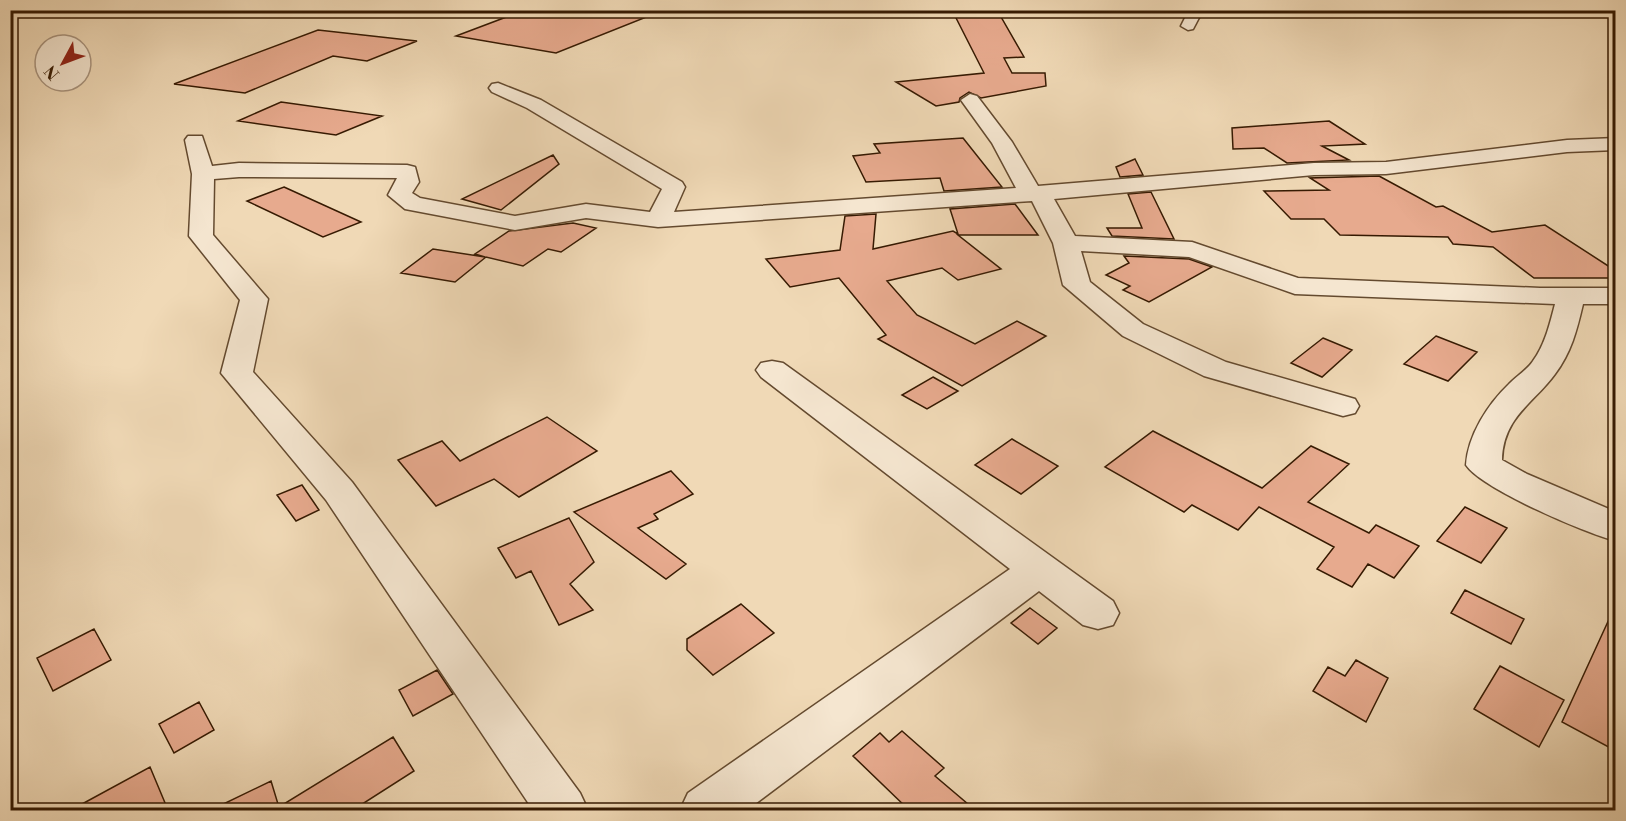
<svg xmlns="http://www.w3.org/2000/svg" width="1626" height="821" font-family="'Libre Bodoni',serif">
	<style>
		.building { fill: #e7aa8e; stroke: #361a02; stroke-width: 1.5 }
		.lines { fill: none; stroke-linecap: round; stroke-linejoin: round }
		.minor-casing { stroke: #644a2f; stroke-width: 3 }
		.minor { fill: #f5e6d0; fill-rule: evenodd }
	</style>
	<rect width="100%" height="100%" fill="#f0d9b6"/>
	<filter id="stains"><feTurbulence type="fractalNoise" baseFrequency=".00333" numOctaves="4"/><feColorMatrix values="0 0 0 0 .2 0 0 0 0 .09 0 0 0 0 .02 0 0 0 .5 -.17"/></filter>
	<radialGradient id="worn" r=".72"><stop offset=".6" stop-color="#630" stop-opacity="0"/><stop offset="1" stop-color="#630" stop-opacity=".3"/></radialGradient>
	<path class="building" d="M 525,10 L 659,10 L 659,12 L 556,53 L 456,36 Z
		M 952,10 L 997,10 L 1024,57 L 1004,58 L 1012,73 L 1045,73 L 1046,86 L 981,98 L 969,92 L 960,98 L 959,102 L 936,106 L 896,82 L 984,73 Z
		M 318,30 L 417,41 L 367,61 L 333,56 L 245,93 L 174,84 Z
		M 281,102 L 382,116 L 336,135 L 238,121 Z
		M 1329,121 L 1365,144 L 1322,146 L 1349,160 L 1287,163 L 1264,148 L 1233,149 L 1232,128 Z
		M 963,138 L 1002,187 L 944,191 L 940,178 L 866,182 L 853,156 L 880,153 L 874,144 Z
		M 553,155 L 559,164 L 501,210 L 462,199 Z
		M 1135,159 L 1143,175 L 1120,177 L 1116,167 Z
		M 1379,176 L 1436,207 L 1443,206 L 1492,232 L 1545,225 L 1616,271 L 1616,278 L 1534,278 L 1493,247 L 1453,244 L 1448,237 L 1340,235 L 1324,219 L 1291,219 L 1264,191 L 1329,190 L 1310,178 Z
		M 284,187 L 361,222 L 323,237 L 247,201 Z
		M 1151,192 L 1174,239 L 1112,236 L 1107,228 L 1142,228 L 1128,194 Z
		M 1015,204 L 1038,235 L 958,235 L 1001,269 L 958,280 L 942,268 L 887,281 L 917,315 L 975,344 L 1017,321 L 1046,336 L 962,386 L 878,339 L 886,335 L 839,278 L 790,287 L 766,259 L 840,250 L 845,216 L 876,214 L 873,249 L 953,231 L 958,234 L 950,209 Z
		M 573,223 L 596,228 L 561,252 L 548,249 L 523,266 L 486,257 L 455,282 L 401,273 L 433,249 L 485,257 L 475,254 L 509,231 Z
		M 1124,256 L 1189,259 L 1212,267 L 1149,302 L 1123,290 L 1130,286 L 1106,275 L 1129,263 Z
		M 1436,336 L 1477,352 L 1448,381 L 1404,364 Z
		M 1323,338 L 1352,350 L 1322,377 L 1291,363 Z
		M 933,377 L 958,391 L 927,409 L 902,395 Z
		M 547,417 L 597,451 L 519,497 L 494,479 L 436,506 L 398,460 L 442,441 L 460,461 Z
		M 1153,431 L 1262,488 L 1311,446 L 1349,464 L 1308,502 L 1369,533 L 1376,525 L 1419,546 L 1394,578 L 1368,564 L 1352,587 L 1317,569 L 1334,547 L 1259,507 L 1238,530 L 1192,505 L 1184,512 L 1105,467 Z
		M 1012,439 L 1058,466 L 1021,494 L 975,465 Z
		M 671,471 L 693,494 L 654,514 L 658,519 L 638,528 L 686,564 L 666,579 L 574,512 Z
		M 302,485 L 319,510 L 296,521 L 277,495 Z
		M 1465,507 L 1507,528 L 1481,563 L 1437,541 Z
		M 569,518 L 594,562 L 570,584 L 593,610 L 559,625 L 531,571 L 516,578 L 498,548 Z
		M 1465,590 L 1524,619 L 1511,644 L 1451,613 Z
		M 741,604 L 774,633 L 713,675 L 687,650 L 687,639 Z
		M 1616,604 L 1616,751 L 1562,722 Z
		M 1030,608 L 1057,628 L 1038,644 L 1011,623 Z
		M 94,629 L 111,660 L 53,691 L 37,658 Z
		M 1356,660 L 1388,678 L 1366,722 L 1313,691 L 1328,667 L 1345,676 Z
		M 1500,666 L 1564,700 L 1539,747 L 1474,709 Z
		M 437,670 L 453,694 L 413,716 L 399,690 Z
		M 199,702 L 214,730 L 174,753 L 159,724 Z
		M 902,731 L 944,768 L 935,776 L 975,810 L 909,810 L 853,756 L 880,733 L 889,742 Z
		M 393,737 L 414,771 L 353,810 L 274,810 Z
		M 150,767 L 168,810 L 71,810 Z
		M 271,781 L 278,804 L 265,810 L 211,810 Z"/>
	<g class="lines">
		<defs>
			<path id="minor" d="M 1189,10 L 1203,10 L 1193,29 L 1188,30 L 1181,26 Z
				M 498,83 L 541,100 L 682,182 L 685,187 L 674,212 L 1016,188 L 992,143 L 961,100 L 970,94 L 977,96 L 1012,142 L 1038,186 L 1314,163 L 1386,162 L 1567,140 L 1616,138 L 1616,150 L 1567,152 L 1386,174 L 1314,175 L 1054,199 L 1075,236 L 1192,242 L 1298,278 L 1540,288 L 1616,288 L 1616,304 L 1583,304 C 1577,330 1571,353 1555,374 C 1534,403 1503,417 1502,460 L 1527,474 L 1616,512 L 1616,541 C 1585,533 1482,489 1466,465 C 1468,435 1488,404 1509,384 C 1517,376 1527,370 1533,361 C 1545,345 1550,323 1555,304 L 1295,294 L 1189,257 L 1081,251 L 1090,282 L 1143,324 L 1226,362 L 1355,399 L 1359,406 L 1355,413 L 1343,416 L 1204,376 L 1123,336 L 1063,285 L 1053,243 L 1032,201 L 658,227 L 586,218 L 515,230 L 405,209 L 388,195 L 397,178 L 239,177 L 214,179 L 213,235 L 268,299 L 253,372 L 352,482 L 580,793 L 588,810 L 533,810 L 326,500 L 221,373 L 240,300 L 189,236 L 192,174 L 185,140 L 188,136 L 202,136 L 212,166 L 239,163 L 407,165 L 415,167 L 419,182 L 412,193 L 420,198 L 515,216 L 586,204 L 650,212 L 662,189 L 527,108 L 492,92 L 489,88 L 492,84 Z
				M 772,361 L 783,363 L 1113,601 L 1119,613 L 1113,625 L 1098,629 L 1083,625 L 1039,591 L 747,810 L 680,810 L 688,793 L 1010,569 L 761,377 L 756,370 L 761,363 Z"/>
		</defs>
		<use href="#minor" class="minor-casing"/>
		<use href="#minor" class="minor"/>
	</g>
	<rect width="1626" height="821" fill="none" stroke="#f0d9b6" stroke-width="36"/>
	<rect x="12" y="12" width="1602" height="797" fill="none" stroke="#361a02" stroke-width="3"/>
	<rect x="18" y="18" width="1590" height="785" fill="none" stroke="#361a02" stroke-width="1.5"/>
	<g transform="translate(63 63) rotate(229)"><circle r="28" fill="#f5e6d0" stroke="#a9947e" stroke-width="1.5"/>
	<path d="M0-4.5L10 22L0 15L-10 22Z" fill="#8f2418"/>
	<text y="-9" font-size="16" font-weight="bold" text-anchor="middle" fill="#361a02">N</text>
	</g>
	<rect width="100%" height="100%" filter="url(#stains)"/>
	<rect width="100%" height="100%" fill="url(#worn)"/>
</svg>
